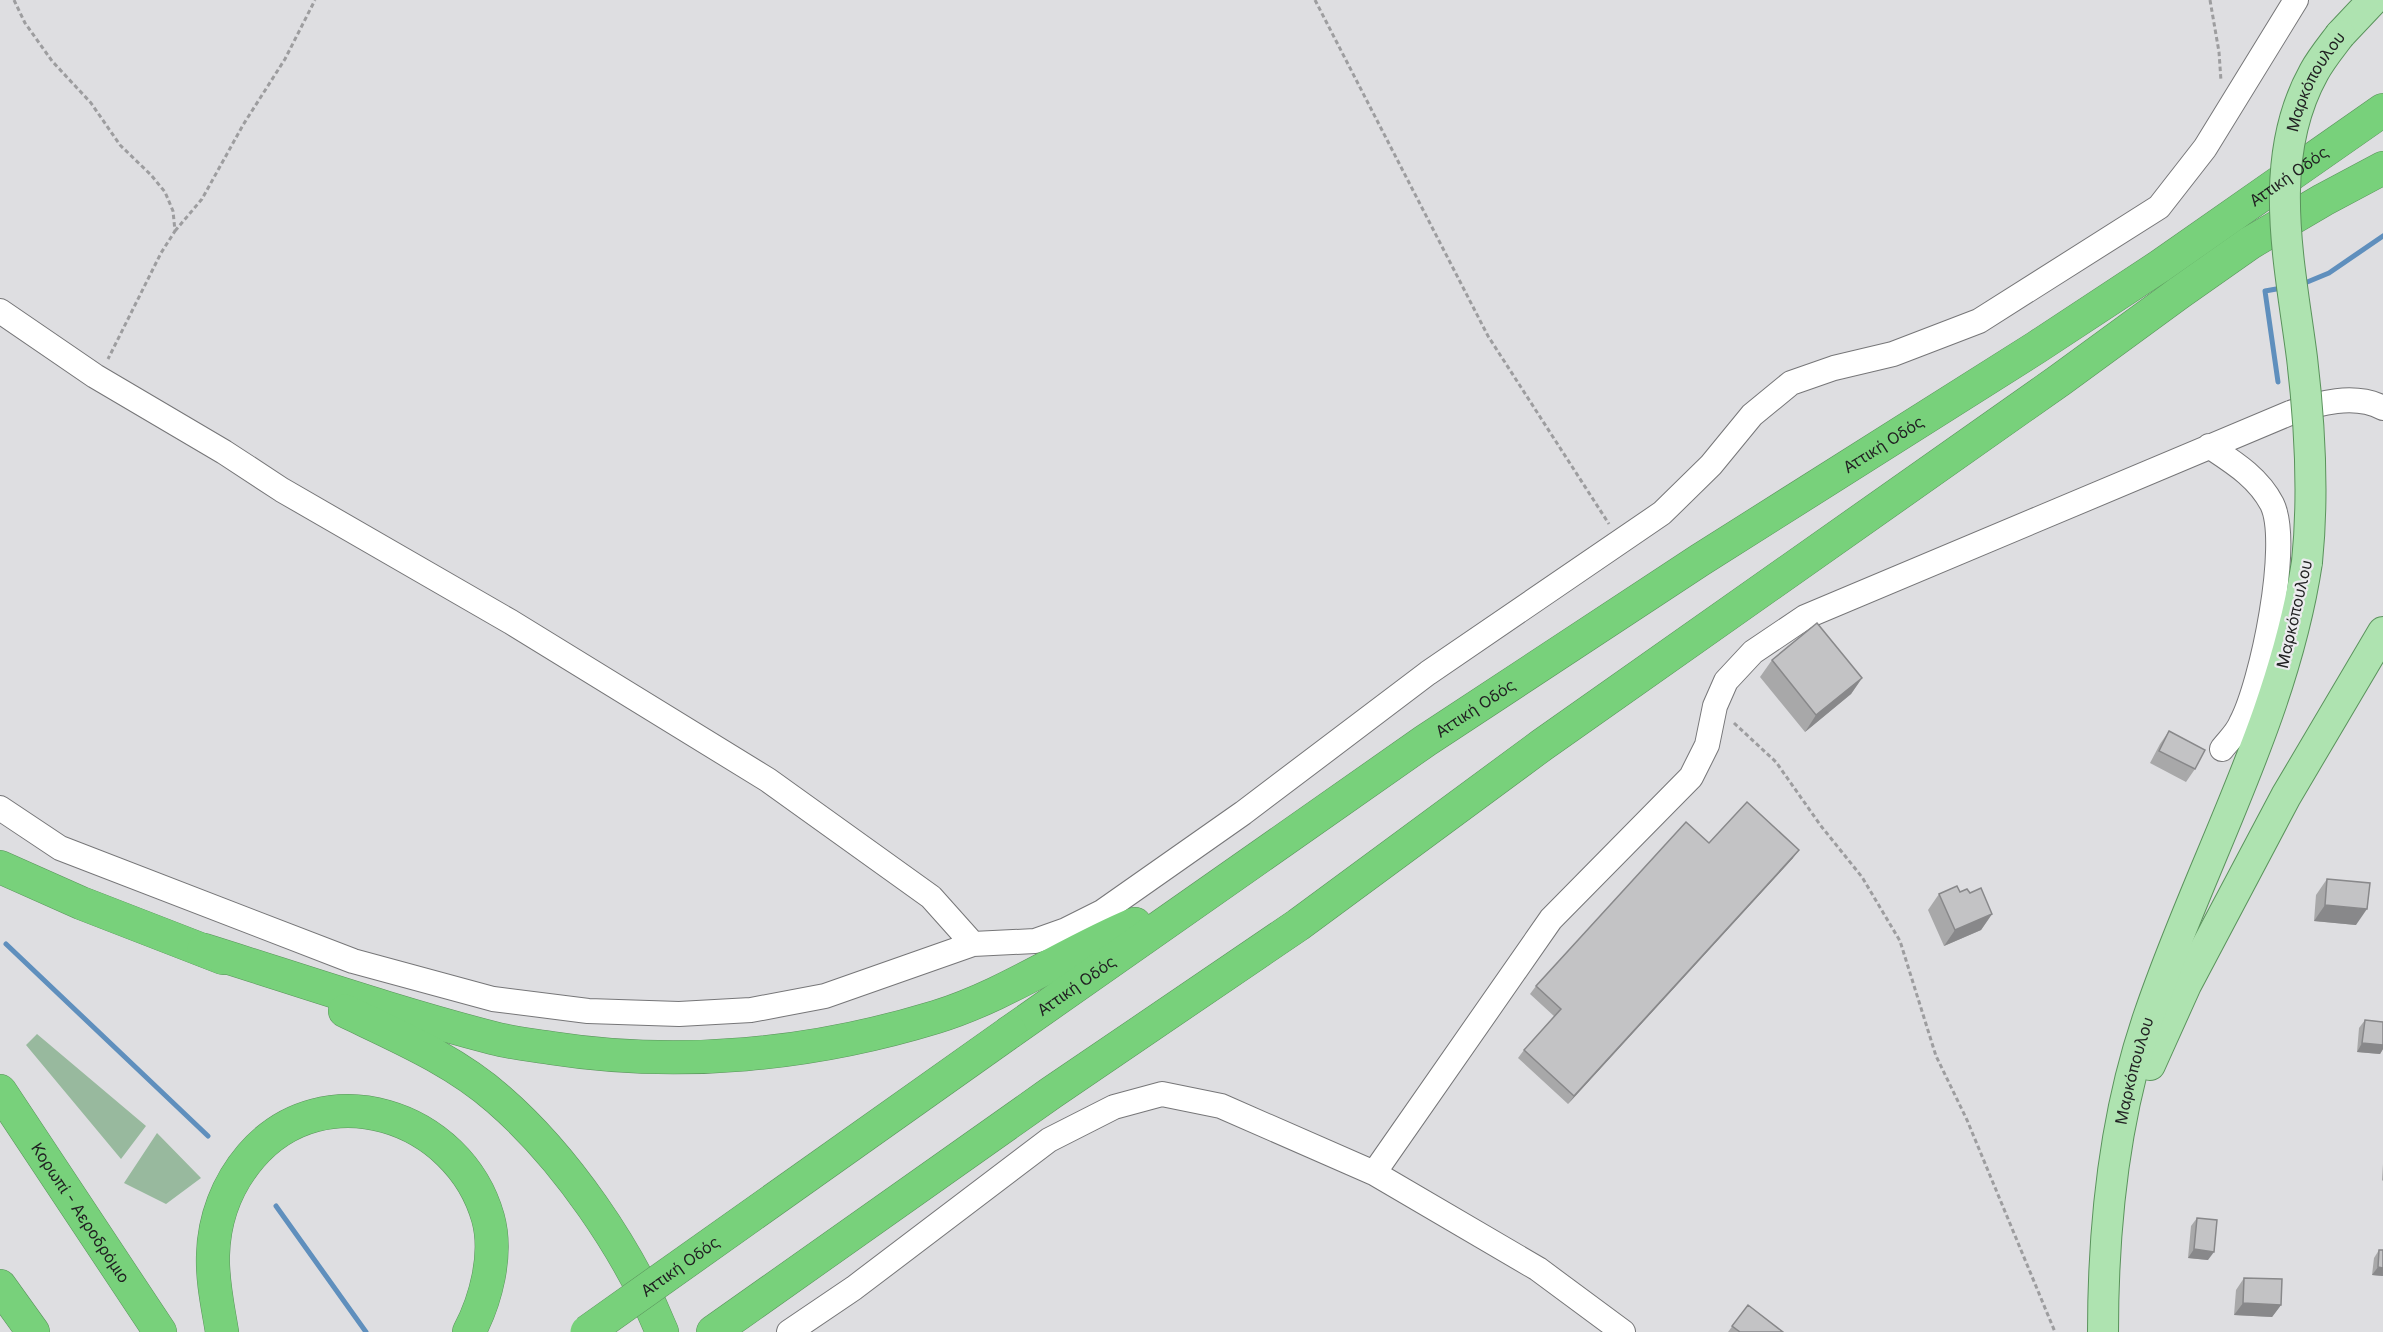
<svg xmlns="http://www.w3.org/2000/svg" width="2383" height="1332" font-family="Inter,sans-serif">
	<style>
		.green { fill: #98b99e }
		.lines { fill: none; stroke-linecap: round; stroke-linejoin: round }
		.stream { stroke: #5f8fbd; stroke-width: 5 }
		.minor-casing { stroke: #767678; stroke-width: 26 }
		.major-casing { stroke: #5a935c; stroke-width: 32 }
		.highway-casing { stroke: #5a935c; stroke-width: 34 }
		.path { stroke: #9d9d9f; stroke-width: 3; stroke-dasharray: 4.5 3; stroke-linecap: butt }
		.minor { stroke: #fff; stroke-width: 24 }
		.major { stroke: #aee3b0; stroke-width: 30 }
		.highway { stroke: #78d17b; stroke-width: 33 }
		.major-bridge-casing { stroke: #5a935c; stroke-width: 32; stroke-linecap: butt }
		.highway-bridge-casing { stroke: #5a935c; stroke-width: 34; stroke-linecap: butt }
		.major-bridge { stroke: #aee3b0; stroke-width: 30 }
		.highway-bridge { stroke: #78d17b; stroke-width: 33 }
		.wall { fill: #a8a8a9 }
		.shaded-wall { fill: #88888a }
		.building { fill: #c3c3c5; stroke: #88888a; stroke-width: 1.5 }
		.labels { text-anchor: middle; stroke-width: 4.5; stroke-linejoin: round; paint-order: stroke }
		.street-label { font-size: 16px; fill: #212122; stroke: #ebebee }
	</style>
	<rect width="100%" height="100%" fill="#dedee1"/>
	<path class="green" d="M 37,1034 L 146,1126 L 121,1159 L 26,1045 Z
		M 157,1133 L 201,1178 L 166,1204 L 124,1183 Z"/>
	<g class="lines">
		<path class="stream" d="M 2300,285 L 2329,273 L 2383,236
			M 2278,382 L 2265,291 L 2282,288
			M 6,944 L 208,1136
			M 276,1206 L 366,1332"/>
		<defs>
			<path id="minor" d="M 0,311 L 95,376 L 224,452 L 282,490 L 511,622 L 768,780 L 931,897 L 973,944
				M 2209,446 C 2233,462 2258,477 2272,504 C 2291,543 2262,684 2241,723 C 2237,733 2228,741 2222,749
				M 0,808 L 60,848 L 353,961 L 493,999 L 588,1011 L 679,1014 L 751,1010 L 825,996 L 973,944 L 1035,941 L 1066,930 L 1102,912 L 1243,813 L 1428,673 L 1662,513 L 1711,465 L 1752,415 L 1791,383 L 1834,368 L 1893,354 L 1979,321 L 2159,207 L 2205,148 L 2296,0
				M 1374,1173 L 1551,919 L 1691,777 L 1707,745 L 1715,706 L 1726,681 L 1753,652 L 1805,617 L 2290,413 C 2318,403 2355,393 2383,408
				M 789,1332 L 854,1288 L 1049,1140 L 1114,1107 L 1162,1094 L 1221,1106 L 1374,1173 L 1538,1269 L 1623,1332"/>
			<g id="major">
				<path d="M 2340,35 L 2373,0"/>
				<path d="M 2150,1065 L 2186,985 L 2286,796 L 2383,632"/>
				<path id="s1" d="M 2103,1332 C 2103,1225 2114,1116 2149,1015 C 2200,864 2283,721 2307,562"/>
			</g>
			<g id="highway">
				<path d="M 0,867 L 81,903 L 223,958"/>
				<path d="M 204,950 C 300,980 396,1013 493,1038 C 512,1043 532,1045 551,1048 C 680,1068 812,1055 936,1017 C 1007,995 1067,952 1135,924"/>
				<path d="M 345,1011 C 397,1036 454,1060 498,1099 C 565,1157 629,1250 662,1332"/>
				<path id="s2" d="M 1010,1032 L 1425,741 L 1700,560 L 2037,347 L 2160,266 L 2383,110"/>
				<path id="s3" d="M 0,1091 L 160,1332"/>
				<path d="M 0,1286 L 33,1332"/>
				<path d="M 222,1332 C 218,1307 212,1281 213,1255 C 214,1219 227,1184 251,1156 C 324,1071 459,1115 488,1218 C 498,1254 486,1300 469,1332"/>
				<path d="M 713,1332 L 1051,1093 L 1298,925 L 1542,745 L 2060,380 L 2179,293 L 2250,243 L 2323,200 L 2383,168"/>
			</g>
		</defs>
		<use href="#minor" class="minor-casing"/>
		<use href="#major" class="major-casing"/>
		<use href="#highway" class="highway-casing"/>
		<path class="path" d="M 14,0 L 25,23 L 52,61 L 91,103 L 120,145 L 151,175 L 165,192 L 173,211 L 175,231 L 161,253 L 108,359
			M 1315,0 L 1488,336 L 1609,524
			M 2210,0 L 2219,52 L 2221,81
			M 175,231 L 202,199 L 243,125 L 285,59 L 315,0
			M 1734,723 L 1776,762 L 1821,826 L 1862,877 L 1900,941 L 1936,1056 L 1967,1120 L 2055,1332"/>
		<use href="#minor" class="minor"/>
		<use href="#major" class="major"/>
		<use href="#highway" class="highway"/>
		<defs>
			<g id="major-bridge">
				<path id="s4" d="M 2307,562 C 2314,494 2310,425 2302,358 C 2290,264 2265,160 2314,72 C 2321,59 2331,47 2340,35"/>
			</g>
			<g id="highway-bridge">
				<path id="s5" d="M 587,1332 L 1010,1032"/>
			</g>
		</defs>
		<use href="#major-bridge" class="major-bridge-casing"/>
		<use href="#highway-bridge" class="highway-bridge-casing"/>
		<use href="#major-bridge" class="major-bridge"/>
		<use href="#highway-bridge" class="highway-bridge"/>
	</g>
	<path class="wall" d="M 1772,660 L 1862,678 L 1851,694 L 1805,732 L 1760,677 Z
		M 2169,731 L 2195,769 L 2186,782 L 2150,763 L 2160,744 Z
		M 1709,843 L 1793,858 L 1568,1104 L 1518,1058 L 1524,1050 L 1555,1017 L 1530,994 L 1536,986 Z
		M 2327,879 L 2356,925 L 2314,921 L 2316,895 Z
		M 1960,892 L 1970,893 L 1992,914 L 1981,930 L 1944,946 L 1928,910 L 1939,894 Z
		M 2365,1020 L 2383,1022 L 2383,1049 L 2380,1054 L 2357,1052 L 2359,1028 Z
		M 2383,1164 L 2383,1181 L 2382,1180 Z
		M 2197,1218 L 2208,1260 L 2188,1258 L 2191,1226 Z
		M 2379,1250 L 2383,1276 L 2372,1275 L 2374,1258 Z
		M 2244,1278 L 2281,1305 L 2272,1317 L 2234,1315 L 2236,1290 Z
		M 1748,1305 L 1783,1332 L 1728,1332 Z"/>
	<path class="shaded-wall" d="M 1862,678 L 1851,694 L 1805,732 L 1816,715 Z
		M 1799,850 L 1793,858 L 1568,1104 L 1574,1096 Z
		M 2325,905 L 2367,909 L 2356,925 L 2314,921 Z
		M 1992,914 L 1981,930 L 1944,946 L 1955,930 Z
		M 2362,1043 L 2383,1045 L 2383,1049 L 2380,1054 L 2357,1052 Z
		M 2194,1249 L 2214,1252 L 2208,1260 L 2188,1258 Z
		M 2378,1267 L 2383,1268 L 2383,1276 L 2372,1275 Z
		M 2243,1303 L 2281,1305 L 2272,1317 L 2234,1315 Z"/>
	<path class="building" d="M 1817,623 L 1862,678 L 1816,715 L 1772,660 Z
		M 2169,731 L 2205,750 L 2195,769 L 2159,751 Z
		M 1747,802 L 1799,850 L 1574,1096 L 1524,1050 L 1561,1009 L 1536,986 L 1686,822 L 1709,843 Z
		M 2327,879 L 2370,883 L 2367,909 L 2325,905 Z
		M 1957,886 L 1960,892 L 1967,889 L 1970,893 L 1981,888 L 1992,914 L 1955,930 L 1939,894 Z
		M 2365,1020 L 2383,1022 L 2383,1045 L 2362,1043 Z
		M 2197,1218 L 2217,1220 L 2214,1252 L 2194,1249 Z
		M 2379,1250 L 2383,1250 L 2383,1268 L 2378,1267 Z
		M 2244,1278 L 2282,1279 L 2281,1305 L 2243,1303 Z
		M 1748,1305 L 1783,1332 L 1740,1332 L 1732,1326 Z"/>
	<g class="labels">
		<g class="street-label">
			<text dy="6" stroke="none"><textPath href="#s4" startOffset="488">Μαρκόπουλου</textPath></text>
			<text dy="6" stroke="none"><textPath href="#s2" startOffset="1539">Αττική Οδός</textPath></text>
			<text dy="6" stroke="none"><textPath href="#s2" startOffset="1053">Αττική Οδός</textPath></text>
			<text transform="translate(2294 614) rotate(-77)" y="6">Μαρκόπουλου</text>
			<text dy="6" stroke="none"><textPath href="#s2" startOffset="567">Αττική Οδός</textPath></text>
			<text dy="6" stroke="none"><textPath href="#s2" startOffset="81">Αττική Οδός</textPath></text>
			<text dy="6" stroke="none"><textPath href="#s1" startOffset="264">Μαρκόπουλου</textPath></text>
			<text dy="6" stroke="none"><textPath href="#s3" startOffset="146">Κορωπί - Αεροδρόμιο</textPath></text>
			<text dy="6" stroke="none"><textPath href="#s5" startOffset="114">Αττική Οδός</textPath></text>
		</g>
	</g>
</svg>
